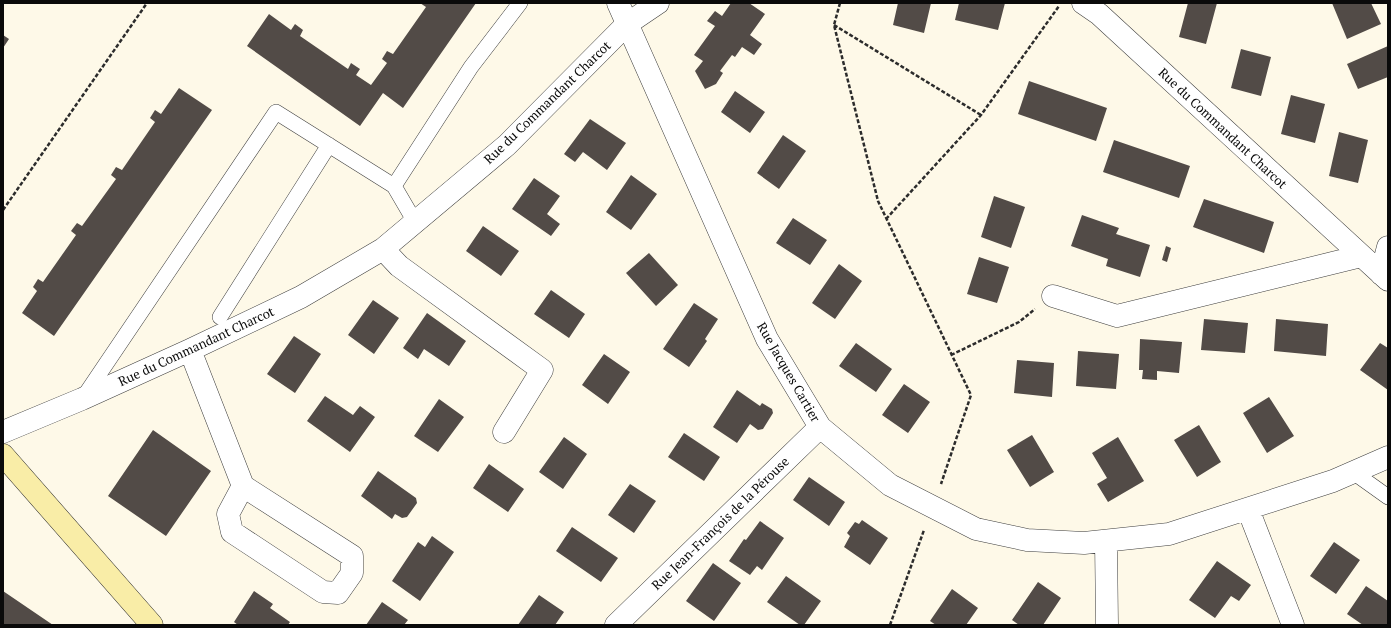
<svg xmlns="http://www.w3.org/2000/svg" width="1391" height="628" font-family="'PT Serif',serif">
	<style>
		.building { fill: #524b47 }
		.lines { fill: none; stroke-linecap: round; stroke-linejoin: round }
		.lane-casing { stroke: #3d3d3d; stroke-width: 16 }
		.street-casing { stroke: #3d3d3d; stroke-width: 23 }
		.secondary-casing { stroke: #2c2c2c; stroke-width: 23 }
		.path { stroke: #2c2c2c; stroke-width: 2.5; stroke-dasharray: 4 2; stroke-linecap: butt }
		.lane { stroke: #fff; stroke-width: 15 }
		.street { stroke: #fff; stroke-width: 22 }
		.secondary { stroke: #f9eda7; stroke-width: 22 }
		.labels { text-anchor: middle; stroke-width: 4; stroke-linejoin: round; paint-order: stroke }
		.street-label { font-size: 13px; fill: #0a0a0a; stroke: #fff }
	</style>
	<rect width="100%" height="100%" fill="#fef9e8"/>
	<path class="building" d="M 420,3 L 476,3 L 403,108 L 383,93 L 360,126 L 247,46 L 269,14 L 291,30 L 295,24 L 303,30 L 300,36 L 348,69 L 351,63 L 360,69 L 356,75 L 371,85 L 387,63 L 382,59 L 387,51 L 393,54 L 426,7 Z
		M 731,3 L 749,3 L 765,14 L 750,35 L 762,44 L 754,55 L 742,47 L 735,57 L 732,55 L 720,71 L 723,73 L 716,84 L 705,89 L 695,71 L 703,61 L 694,55 L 715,26 L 707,21 L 715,11 L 722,16 Z
		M 898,3 L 931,3 L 924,33 L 893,25 Z
		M 959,3 L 1005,3 L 998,30 L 955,20 Z
		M 1188,3 L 1217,3 L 1206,44 L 1179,37 Z
		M 1332,3 L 1371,3 L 1381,24 L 1347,39 Z
		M 3,35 L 9,39 L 3,48 Z
		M 1388,46 L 1388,77 L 1358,89 L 1347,64 Z
		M 1241,49 L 1271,57 L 1261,96 L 1231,88 Z
		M 1029,81 L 1107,108 L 1096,141 L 1018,114 Z
		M 179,88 L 212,110 L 54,336 L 22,313 L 37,291 L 33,287 L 38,279 L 43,282 L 76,235 L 71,231 L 77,223 L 82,226 L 116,179 L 111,175 L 116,167 L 122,170 L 155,122 L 150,118 L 155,110 L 161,114 Z
		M 735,91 L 765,112 L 750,133 L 721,112 Z
		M 1291,95 L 1325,104 L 1315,143 L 1281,134 Z
		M 590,119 L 626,143 L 607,170 L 583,152 L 575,162 L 564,154 Z
		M 1339,132 L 1368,140 L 1358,183 L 1329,176 Z
		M 783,135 L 806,151 L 779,189 L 757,173 Z
		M 1114,140 L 1190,166 L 1179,198 L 1103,172 Z
		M 631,175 L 657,194 L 631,230 L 606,212 Z
		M 534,178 L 560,196 L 547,214 L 560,224 L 551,236 L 512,209 Z
		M 994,196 L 1025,207 L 1011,248 L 981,237 Z
		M 1204,199 L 1274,222 L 1264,253 L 1193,227 Z
		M 1082,215 L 1119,228 L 1116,234 L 1150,245 L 1140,277 L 1106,266 L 1108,259 L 1071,246 Z
		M 793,218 L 827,240 L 810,265 L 776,243 Z
		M 483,226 L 519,251 L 501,276 L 466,251 Z
		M 1166,246 L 1171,248 L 1167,262 L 1162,260 Z
		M 649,253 L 678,285 L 656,306 L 626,273 Z
		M 979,257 L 1009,267 L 997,303 L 967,294 Z
		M 839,264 L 862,281 L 835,319 L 812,303 Z
		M 551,290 L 585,314 L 569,338 L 534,314 Z
		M 373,300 L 399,318 L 374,354 L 348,335 Z
		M 694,303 L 718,319 L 705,339 L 707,341 L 689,367 L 663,349 Z
		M 427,313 L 466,341 L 449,366 L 424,349 L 418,359 L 403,348 Z
		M 1204,319 L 1248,323 L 1245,353 L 1201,350 Z
		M 1276,319 L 1328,324 L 1326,356 L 1274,351 Z
		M 294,336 L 321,354 L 295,393 L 267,374 Z
		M 1140,339 L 1182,342 L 1179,373 L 1157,371 L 1157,380 L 1142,379 L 1143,370 L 1139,370 Z
		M 856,343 L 892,369 L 876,392 L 839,366 Z
		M 1380,343 L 1388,348 L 1388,390 L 1360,370 Z
		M 1078,351 L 1119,354 L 1116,389 L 1076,386 Z
		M 604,354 L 630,372 L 608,404 L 582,385 Z
		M 1017,360 L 1054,363 L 1052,397 L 1014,393 Z
		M 904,384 L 930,402 L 908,433 L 882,415 Z
		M 737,390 L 760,406 L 762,403 L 772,409 L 773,413 L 763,429 L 758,430 L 750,424 L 737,443 L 713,427 Z
		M 325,396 L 353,415 L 360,406 L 375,417 L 350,452 L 307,421 Z
		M 1269,397 L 1294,436 L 1267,453 L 1243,413 Z
		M 439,399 L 464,417 L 438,452 L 414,436 Z
		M 1199,425 L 1221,462 L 1197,477 L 1174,440 Z
		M 153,430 L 211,471 L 166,536 L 108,496 Z
		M 684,433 L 720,457 L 704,481 L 668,457 Z
		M 1032,435 L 1054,472 L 1030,487 L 1007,450 Z
		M 564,437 L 587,454 L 563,489 L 539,472 Z
		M 1118,437 L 1144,481 L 1108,502 L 1097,484 L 1107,478 L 1092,453 Z
		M 489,464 L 524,489 L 508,512 L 473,488 Z
		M 378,471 L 416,498 L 417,503 L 407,517 L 402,518 L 395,514 L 392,519 L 361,496 Z
		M 809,477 L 845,502 L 829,526 L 793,500 Z
		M 630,484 L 656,501 L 634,533 L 608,515 Z
		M 862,520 L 888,538 L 870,565 L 844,547 L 850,536 L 847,533 L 855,522 L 859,524 Z
		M 760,521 L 784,538 L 762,570 L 757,566 L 750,575 L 729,561 L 744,539 L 746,540 Z
		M 572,527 L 618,558 L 601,582 L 556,551 Z
		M 432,536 L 454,552 L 420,601 L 392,581 L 418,542 L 425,547 Z
		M 1334,542 L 1360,560 L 1336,594 L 1310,576 Z
		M 1217,561 L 1251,585 L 1239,601 L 1231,596 L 1215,618 L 1189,600 Z
		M 713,563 L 741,583 L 714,621 L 686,601 Z
		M 786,576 L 821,601 L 804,625 L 800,625 L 767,602 Z
		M 1038,582 L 1061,598 L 1043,625 L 1019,625 L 1012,620 Z
		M 1366,586 L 1388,601 L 1388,625 L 1363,625 L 1347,614 Z
		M 952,589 L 978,608 L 966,625 L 936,625 L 930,621 Z
		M 3,591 L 53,625 L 3,625 Z
		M 254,591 L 273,604 L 270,608 L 290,622 L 288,625 L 238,625 L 234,622 Z
		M 539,595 L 564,612 L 555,625 L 518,625 Z
		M 382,602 L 408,620 L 404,625 L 366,625 Z"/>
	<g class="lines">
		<defs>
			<path id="lane" d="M 394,186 L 471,67 L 520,3
				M 220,317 L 329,145
				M 83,398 L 276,112 L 394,186 L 415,222
				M 1353,472 L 1388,497"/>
			<path id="street" d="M 618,3 L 767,339 L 820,427 L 890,485 L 976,529 L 1027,540 L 1084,543 L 1169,534 L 1333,481 L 1388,457
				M 1083,3 L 1099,14 L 1388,280
				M 383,249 L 399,266 L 542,370 L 504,432
				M 1381,274 L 1388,247
				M 1053,296 L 1117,316 L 1361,256
				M 190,350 L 243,486 L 352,556 L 352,573 L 338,593 L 323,592 L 232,532 L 228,514 L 243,486
				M 3,432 L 82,399 L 190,350 L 301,297 L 383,249 L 507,145 L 627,24 L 658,3
				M 1248,509 L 1293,625
				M 1106,541 L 1107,625
				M 616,625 L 820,427"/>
			<path id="secondary" d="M 3,455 L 152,625"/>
		</defs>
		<use href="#lane" class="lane-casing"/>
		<use href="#street" class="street-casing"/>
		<use href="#secondary" class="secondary-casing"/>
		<path class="path" d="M 840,3 L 834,25 L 878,201 L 971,395 L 941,484
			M 834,25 L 981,115
			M 3,210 L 147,3
			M 886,219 L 981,115 L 1059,6
			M 951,355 L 1019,322 L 1035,309
			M 890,625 L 924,530"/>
		<use href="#lane" class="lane"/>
		<use href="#street" class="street"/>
		<use href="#secondary" class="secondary"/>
	</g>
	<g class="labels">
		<g class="street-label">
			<text transform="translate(547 102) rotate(-44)" y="5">Rue du Commandant Charcot</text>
			<text transform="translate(1223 128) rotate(43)" y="5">Rue du Commandant Charcot</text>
			<text transform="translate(196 346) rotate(-25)" y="5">Rue du Commandant Charcot</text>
			<text transform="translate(789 372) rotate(60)" y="5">Rue Jacques Cartier</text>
			<text transform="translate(720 523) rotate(-44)" y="5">Rue Jean-François de la Pérouse</text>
		</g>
	</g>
	<rect width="1391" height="628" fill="none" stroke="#0a0a0a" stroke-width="8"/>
</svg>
